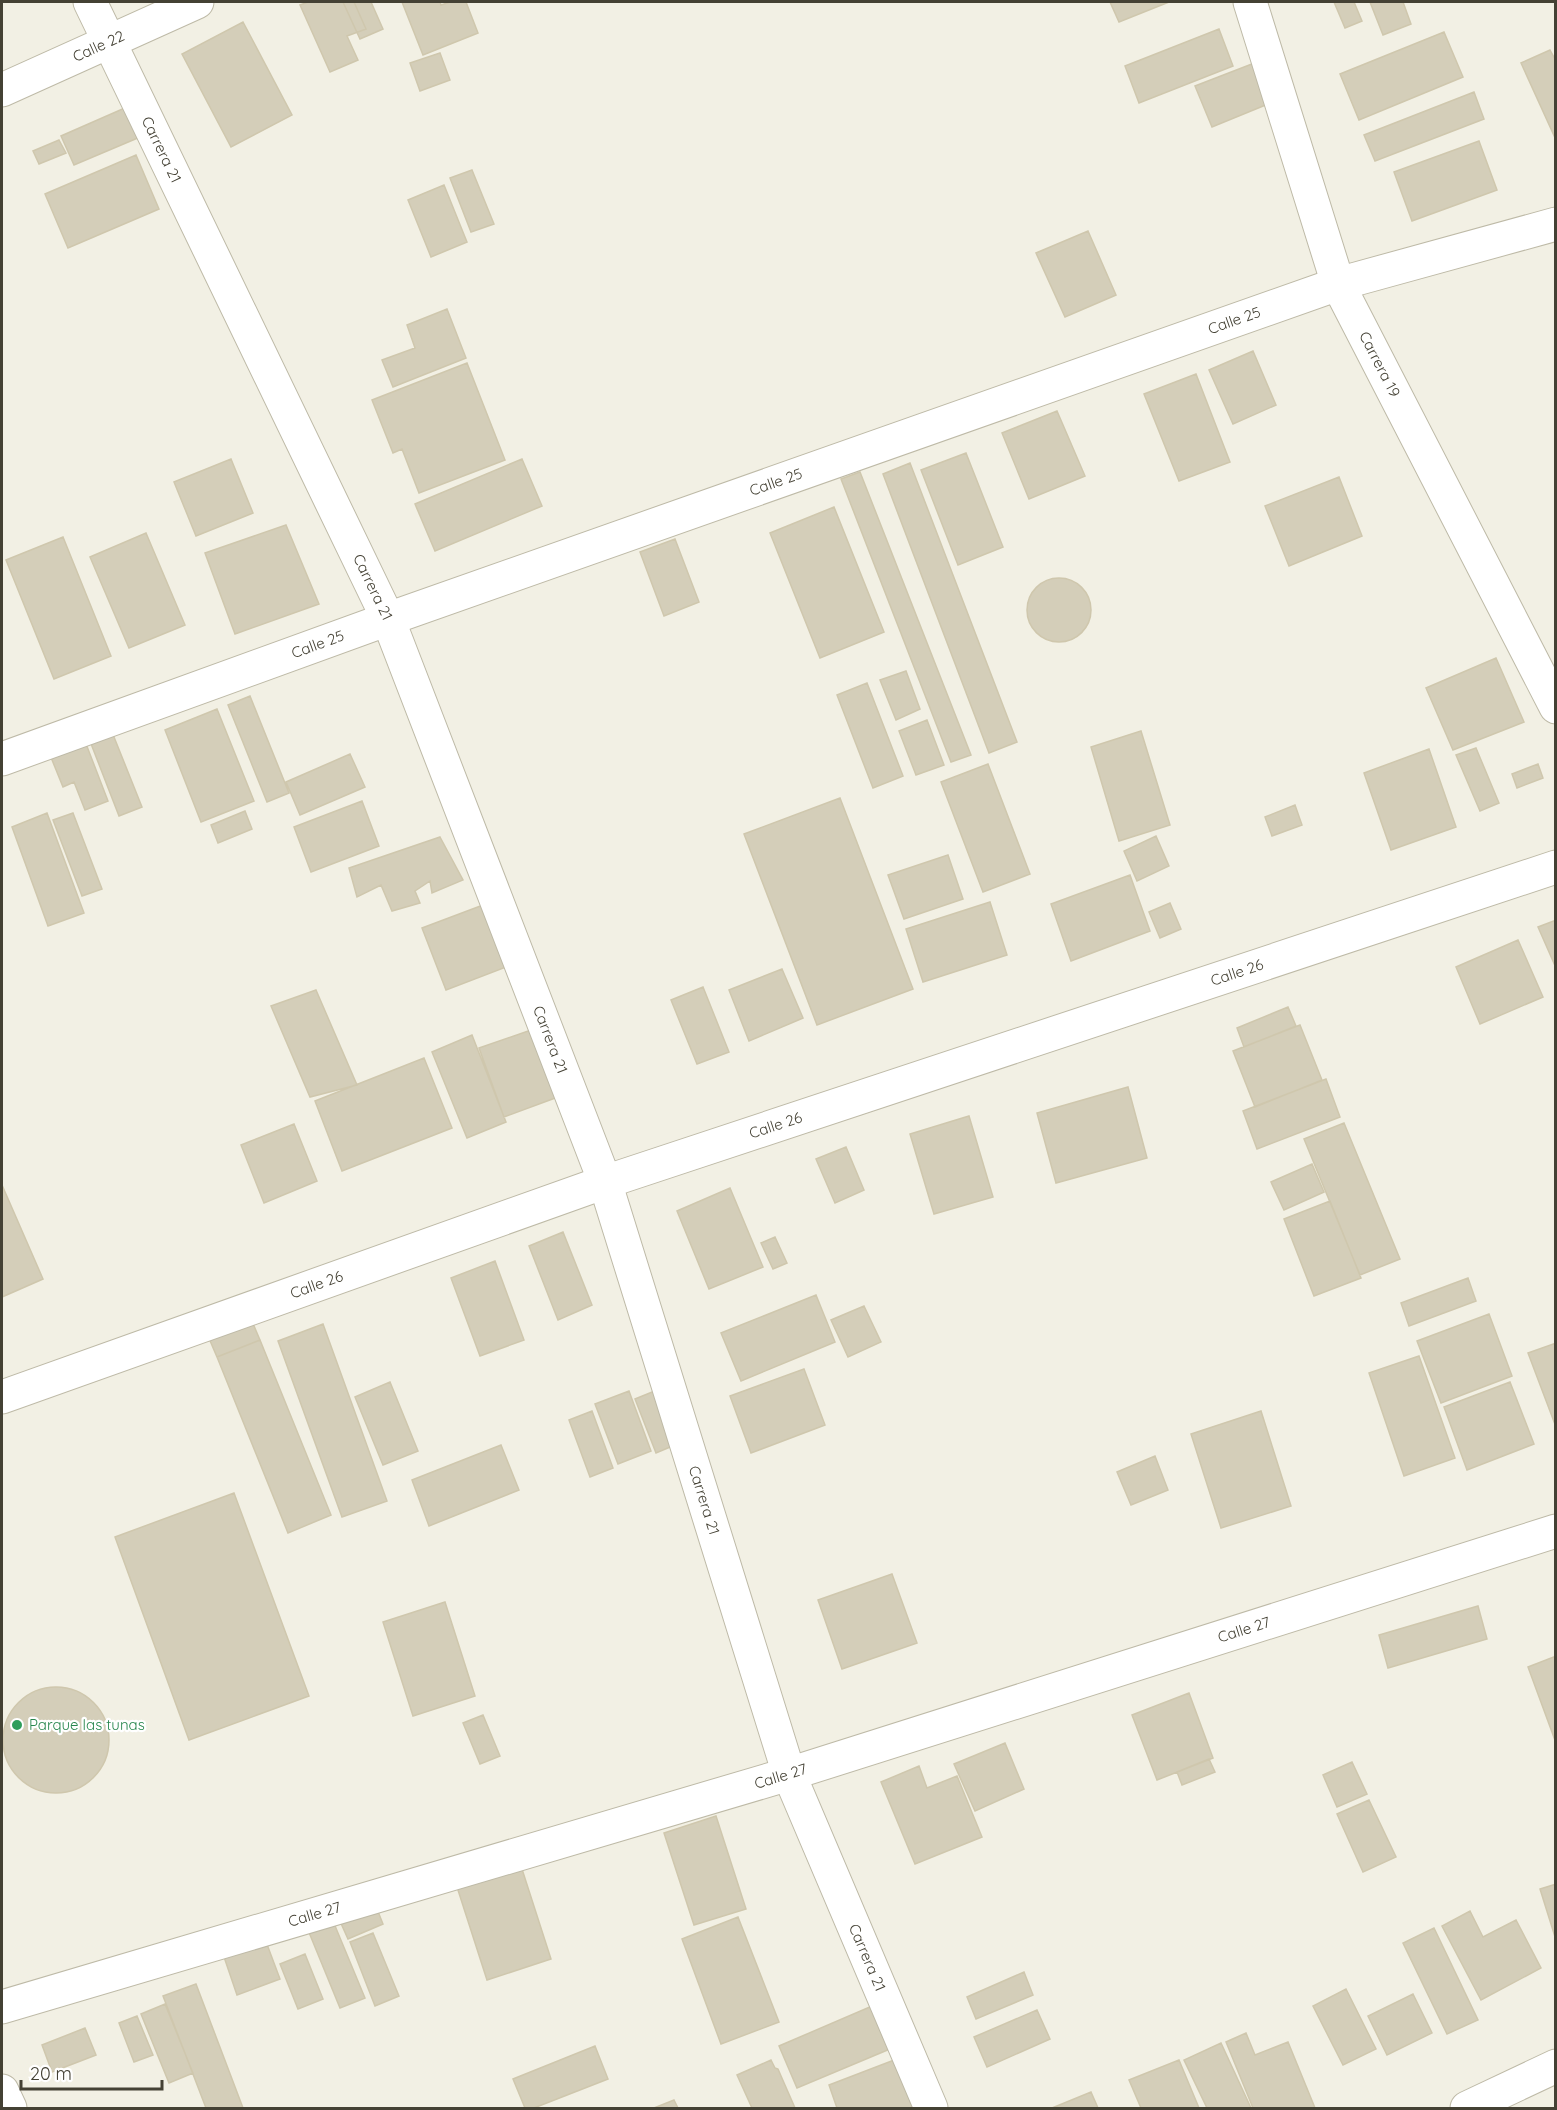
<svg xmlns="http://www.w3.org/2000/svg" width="1557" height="2110" font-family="Quicksand,sans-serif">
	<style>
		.building { fill: #d4ceb9; stroke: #cfc7ad; stroke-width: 1.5 }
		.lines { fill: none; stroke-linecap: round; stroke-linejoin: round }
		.minor-casing { stroke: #bebaa7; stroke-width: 35 }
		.minor { stroke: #fff; stroke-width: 33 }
		.leisure-dot { fill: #2e9e5b; stroke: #fff; stroke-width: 2 }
		.labels { text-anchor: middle; stroke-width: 4.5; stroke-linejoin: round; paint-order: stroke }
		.street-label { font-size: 15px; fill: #444134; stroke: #fff }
		.leisure-label { font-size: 15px; fill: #27864d; stroke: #fff; text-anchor: start }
	</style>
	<rect width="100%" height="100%" fill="#f2f0e4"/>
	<path class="building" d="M 308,2 L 354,2 L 366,29 L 347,36 L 358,60 L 330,72 L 300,5 Z
		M 343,2 L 371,2 L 383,29 L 360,39 Z
		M 402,2 L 440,2 L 441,5 L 450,2 L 466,2 L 478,33 L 423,55 Z
		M 1110,2 L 1169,2 L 1119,22 Z
		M 1334,2 L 1354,2 L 1362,21 L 1345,28 Z
		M 1370,2 L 1403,2 L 1411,24 L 1383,35 Z
		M 243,22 L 292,115 L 231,147 L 182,54 Z
		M 1219,29 L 1233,66 L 1139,103 L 1125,66 Z
		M 1444,32 L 1463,77 L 1359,120 L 1340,74 Z
		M 1550,50 L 1556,61 L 1556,140 L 1521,63 Z
		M 440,53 L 450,80 L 420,91 L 410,63 Z
		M 1257,62 L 1273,102 L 1212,127 L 1195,86 Z
		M 1474,92 L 1484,119 L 1375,161 L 1364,135 Z
		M 127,107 L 140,137 L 74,165 L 61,136 Z
		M 59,140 L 66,153 L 39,164 L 33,151 Z
		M 1479,141 L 1497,190 L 1412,221 L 1394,172 Z
		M 136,155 L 159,209 L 68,248 L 45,194 Z
		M 472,170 L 494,224 L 471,232 L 450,178 Z
		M 444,185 L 467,242 L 431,257 L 408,200 Z
		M 1088,231 L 1116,295 L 1065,317 L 1036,253 Z
		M 447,309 L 466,358 L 393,387 L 382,360 L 415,348 L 407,325 Z
		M 1253,351 L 1276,405 L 1233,424 L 1209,370 Z
		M 467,363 L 505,460 L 419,493 L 402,449 L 393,453 L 372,400 Z
		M 1196,374 L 1230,462 L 1179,481 L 1144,394 Z
		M 1057,411 L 1085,476 L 1029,499 L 1002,433 Z
		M 966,453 L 1003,547 L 958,565 L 921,470 Z
		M 231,459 L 253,513 L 196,536 L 174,482 Z
		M 522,459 L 542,506 L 435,551 L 415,504 Z
		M 910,463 L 1017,742 L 989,753 L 883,474 Z
		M 860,472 L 971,755 L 951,762 L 841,479 Z
		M 1339,477 L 1362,536 L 1289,566 L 1265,506 Z
		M 834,507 L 884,632 L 820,658 L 770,533 Z
		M 286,525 L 319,604 L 235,634 L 205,553 Z
		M 146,533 L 185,625 L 129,648 L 90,557 Z
		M 63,537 L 111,656 L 54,679 L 6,560 Z
		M 675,539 L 699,602 L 664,616 L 640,552 Z
		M1027 610a32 32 0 1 1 64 0a32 32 0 1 1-64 0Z
		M 1496,658 L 1524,722 L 1453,750 L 1426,688 Z
		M 906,671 L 920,709 L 896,720 L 880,680 Z
		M 867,683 L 903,776 L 873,788 L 837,695 Z
		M 250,696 L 289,793 L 267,802 L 228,705 Z
		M 217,709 L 254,801 L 201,822 L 165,730 Z
		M 927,720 L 944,765 L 916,775 L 899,731 Z
		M 110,727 L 142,807 L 119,816 L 88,736 Z
		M 1141,731 L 1170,825 L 1119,841 L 1091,747 Z
		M 83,736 L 108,801 L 85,810 L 74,782 L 63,787 L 48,750 Z
		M 1476,748 L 1499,803 L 1480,811 L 1456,755 Z
		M 1429,749 L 1456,827 L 1391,850 L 1364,773 Z
		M 350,754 L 365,787 L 300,815 L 286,782 Z
		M 988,764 L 1030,874 L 983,892 L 941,782 Z
		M 1538,764 L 1543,778 L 1517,788 L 1512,774 Z
		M 840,798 L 913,989 L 817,1025 L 744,834 Z
		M 362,801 L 379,846 L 311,872 L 294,827 Z
		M 1295,805 L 1302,825 L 1272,836 L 1265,817 Z
		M 245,811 L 252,829 L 218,843 L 211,825 Z
		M 47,813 L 84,913 L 48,926 L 12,827 Z
		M 73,813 L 102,889 L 82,896 L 53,820 Z
		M 1156,836 L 1169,866 L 1137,881 L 1124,851 Z
		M 440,837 L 463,880 L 432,893 L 430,881 L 415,891 L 420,903 L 392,911 L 381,885 L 357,897 L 349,868 Z
		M 948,855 L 963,899 L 904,919 L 888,875 Z
		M 1130,875 L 1150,931 L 1071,961 L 1051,904 Z
		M 491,902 L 514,964 L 446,990 L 422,928 Z
		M 990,902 L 1007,955 L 923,982 L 906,929 Z
		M 1170,903 L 1181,929 L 1160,938 L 1149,912 Z
		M 1556,920 L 1556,968 L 1538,927 Z
		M 1518,940 L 1543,997 L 1480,1024 L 1456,967 Z
		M 782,969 L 803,1018 L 749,1041 L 729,990 Z
		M 703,987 L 729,1052 L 697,1064 L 671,1000 Z
		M 316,990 L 357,1085 L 310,1097 L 271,1006 Z
		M 1288,1007 L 1296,1026 L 1244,1047 L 1237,1028 Z
		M 1300,1025 L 1322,1080 L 1255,1107 L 1233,1051 Z
		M 534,1029 L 558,1097 L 504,1117 L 479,1048 Z
		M 472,1035 L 506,1122 L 467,1138 L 432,1052 Z
		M 424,1058 L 452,1128 L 342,1171 L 315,1101 Z
		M 1326,1079 L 1340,1117 L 1257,1149 L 1243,1111 Z
		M 1128,1087 L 1147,1158 L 1056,1183 L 1037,1113 Z
		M 969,1116 L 993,1197 L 934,1214 L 910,1134 Z
		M 1344,1123 L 1400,1259 L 1360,1275 L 1304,1139 Z
		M 294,1124 L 317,1181 L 264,1203 L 241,1145 Z
		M 846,1147 L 864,1190 L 835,1203 L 816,1159 Z
		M 1312,1164 L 1324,1192 L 1284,1210 L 1271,1182 Z
		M 2,1185 L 43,1279 L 2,1297 Z
		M 730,1188 L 763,1267 L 709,1289 L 677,1211 Z
		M 1330,1201 L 1361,1278 L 1314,1296 L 1284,1219 Z
		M 563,1232 L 592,1305 L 558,1320 L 529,1246 Z
		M 775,1237 L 787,1263 L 773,1269 L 761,1243 Z
		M 495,1261 L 524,1340 L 480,1356 L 451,1278 Z
		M 1468,1278 L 1476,1301 L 1409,1326 L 1401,1303 Z
		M 816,1295 L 835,1342 L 741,1381 L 721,1333 Z
		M 864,1306 L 881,1342 L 848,1357 L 831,1320 Z
		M 1489,1314 L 1512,1376 L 1441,1403 L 1417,1341 Z
		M 251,1319 L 260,1340 L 217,1357 L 208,1336 Z
		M 323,1324 L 387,1501 L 342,1517 L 278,1341 Z
		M 260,1340 L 331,1515 L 288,1533 L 217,1357 Z
		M 1556,1343 L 1556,1427 L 1528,1353 Z
		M 1419,1356 L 1455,1458 L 1404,1476 L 1369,1373 Z
		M 804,1369 L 825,1425 L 751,1453 L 730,1396 Z
		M 390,1382 L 418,1451 L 383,1465 L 355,1397 Z
		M 1510,1382 L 1534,1444 L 1467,1470 L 1444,1407 Z
		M 662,1388 L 682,1442 L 656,1453 L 635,1399 Z
		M 629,1391 L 651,1451 L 618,1464 L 595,1404 Z
		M 592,1411 L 613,1468 L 590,1477 L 569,1420 Z
		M 1261,1411 L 1291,1506 L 1221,1528 L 1191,1434 Z
		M 501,1445 L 519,1490 L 429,1526 L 412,1480 Z
		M 1155,1456 L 1168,1490 L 1131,1505 L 1117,1472 Z
		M 234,1493 L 309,1696 L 189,1740 L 115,1537 Z
		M 892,1574 L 917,1643 L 842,1669 L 818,1600 Z
		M 445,1602 L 475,1696 L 413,1716 L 383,1622 Z
		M 1478,1606 L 1487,1639 L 1388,1668 L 1379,1635 Z
		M 1556,1656 L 1556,1743 L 1528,1667 Z
		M3 1740a53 53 0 1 1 106 0a53 53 0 1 1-106 0Z
		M 1189,1693 L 1213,1758 L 1157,1780 L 1132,1715 Z
		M 483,1715 L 500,1756 L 480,1764 L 463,1723 Z
		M 1005,1743 L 1024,1789 L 975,1811 L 954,1764 Z
		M 1209,1759 L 1215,1772 L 1182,1785 L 1177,1772 Z
		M 1352,1762 L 1367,1794 L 1337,1807 L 1323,1775 Z
		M 919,1766 L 927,1788 L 957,1776 L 982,1837 L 915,1864 L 881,1782 Z
		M 1369,1800 L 1396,1857 L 1363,1872 L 1337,1814 Z
		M 716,1816 L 746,1909 L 694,1925 L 664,1833 Z
		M 521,1866 L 551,1959 L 487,1980 L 457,1887 Z
		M 1556,1884 L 1556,1940 L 1540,1889 Z
		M 375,1904 L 383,1924 L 348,1939 L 339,1919 Z
		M 1470,1911 L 1483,1937 L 1516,1920 L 1541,1968 L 1481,2000 L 1442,1926 Z
		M 738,1917 L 779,2022 L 721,2044 L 682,1939 Z
		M 333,1921 L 365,1998 L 340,2008 L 308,1930 Z
		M 1434,1928 L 1478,2020 L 1447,2034 L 1403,1943 Z
		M 373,1933 L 399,1996 L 375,2006 L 350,1942 Z
		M 265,1939 L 280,1979 L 237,1995 L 223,1954 Z
		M 305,1954 L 323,1999 L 298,2009 L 280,1964 Z
		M 1024,1972 L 1033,1995 L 976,2019 L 967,1997 Z
		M 196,1984 L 243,2108 L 206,2108 L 163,1996 Z
		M 1346,1989 L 1376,2049 L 1343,2065 L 1313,2006 Z
		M 1413,1994 L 1432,2033 L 1387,2055 L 1368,2016 Z
		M 879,2003 L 897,2046 L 797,2088 L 779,2046 Z
		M 165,2004 L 193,2073 L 169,2083 L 141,2014 Z
		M 1037,2010 L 1050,2039 L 987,2067 L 974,2037 Z
		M 137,2016 L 153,2055 L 134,2062 L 119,2023 Z
		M 85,2028 L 96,2055 L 52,2072 L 42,2045 Z
		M 1246,2033 L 1255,2055 L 1288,2042 L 1315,2108 L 1253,2108 L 1226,2042 Z
		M 1221,2043 L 1251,2108 L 1207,2108 L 1184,2060 Z
		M 595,2046 L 608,2079 L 534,2108 L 525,2108 L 513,2079 Z
		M 902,2057 L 921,2108 L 837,2108 L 829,2085 Z
		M 771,2060 L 775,2068 L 778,2069 L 795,2108 L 752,2108 L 737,2075 Z
		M 1179,2060 L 1199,2108 L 1141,2108 L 1129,2080 Z
		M 1091,2092 L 1098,2108 L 1052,2108 Z
		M 674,2100 L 678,2108 L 654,2108 Z"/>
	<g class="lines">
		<defs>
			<g id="minor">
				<path id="s1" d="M 90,2 L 388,619 L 605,1182 L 789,1774 L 931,2108"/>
				<path id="s2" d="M 1250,2 L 1338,284 L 1556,707"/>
				<path id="s3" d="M 2,90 L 197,2"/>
				<path id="s4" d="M 2,759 L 388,619 L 1338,284 L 1556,224"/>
				<path id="s5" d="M 2,1397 L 605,1182 L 1556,867"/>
				<path id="s6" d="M 2,2007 L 789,1774 L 1556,1531"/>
				<path d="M 2,2091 L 10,2108"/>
				<path d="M 1467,2108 L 1556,2066"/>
			</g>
		</defs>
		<use href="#minor" class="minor-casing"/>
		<use href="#minor" class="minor"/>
	</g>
	<circle class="leisure-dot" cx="17" cy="1725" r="6"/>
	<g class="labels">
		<g class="street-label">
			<text dy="5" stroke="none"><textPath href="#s3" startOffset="106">Calle 22</textPath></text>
			<text dy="5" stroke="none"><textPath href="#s1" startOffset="164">Carrera 21</textPath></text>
			<text dy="5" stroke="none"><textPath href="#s4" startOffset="1308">Calle 25</textPath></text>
			<text dy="5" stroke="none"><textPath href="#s2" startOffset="386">Carrera 19</textPath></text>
			<text dy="5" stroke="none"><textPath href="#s4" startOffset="822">Calle 25</textPath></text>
			<text dy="5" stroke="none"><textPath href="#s1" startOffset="650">Carrera 21</textPath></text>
			<text dy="5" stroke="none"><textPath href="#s4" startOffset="336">Calle 25</textPath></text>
			<text dy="5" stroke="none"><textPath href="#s5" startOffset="1306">Calle 26</textPath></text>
			<text dy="5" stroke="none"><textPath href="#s1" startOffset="1136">Carrera 21</textPath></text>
			<text dy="5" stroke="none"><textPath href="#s5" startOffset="820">Calle 26</textPath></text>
			<text dy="5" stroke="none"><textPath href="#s5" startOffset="334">Calle 26</textPath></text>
			<text dy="5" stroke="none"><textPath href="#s1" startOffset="1622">Carrera 21</textPath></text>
			<text dy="5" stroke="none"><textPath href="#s6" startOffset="1298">Calle 27</textPath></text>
			<text dy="5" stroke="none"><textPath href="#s6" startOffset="812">Calle 27</textPath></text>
			<text dy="5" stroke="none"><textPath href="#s6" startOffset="326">Calle 27</textPath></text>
			<text dy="5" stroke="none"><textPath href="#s1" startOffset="2108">Carrera 21</textPath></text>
		</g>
		<g class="leisure-label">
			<text x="29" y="1730">Parque las tunas</text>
		</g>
	</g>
	<rect width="1557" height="2110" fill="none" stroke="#444134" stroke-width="6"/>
	<path d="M21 2080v9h141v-9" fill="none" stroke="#444134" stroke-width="3"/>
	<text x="30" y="2080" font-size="18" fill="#444134" stroke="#ffffff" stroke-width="4.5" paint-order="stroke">20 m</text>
</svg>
